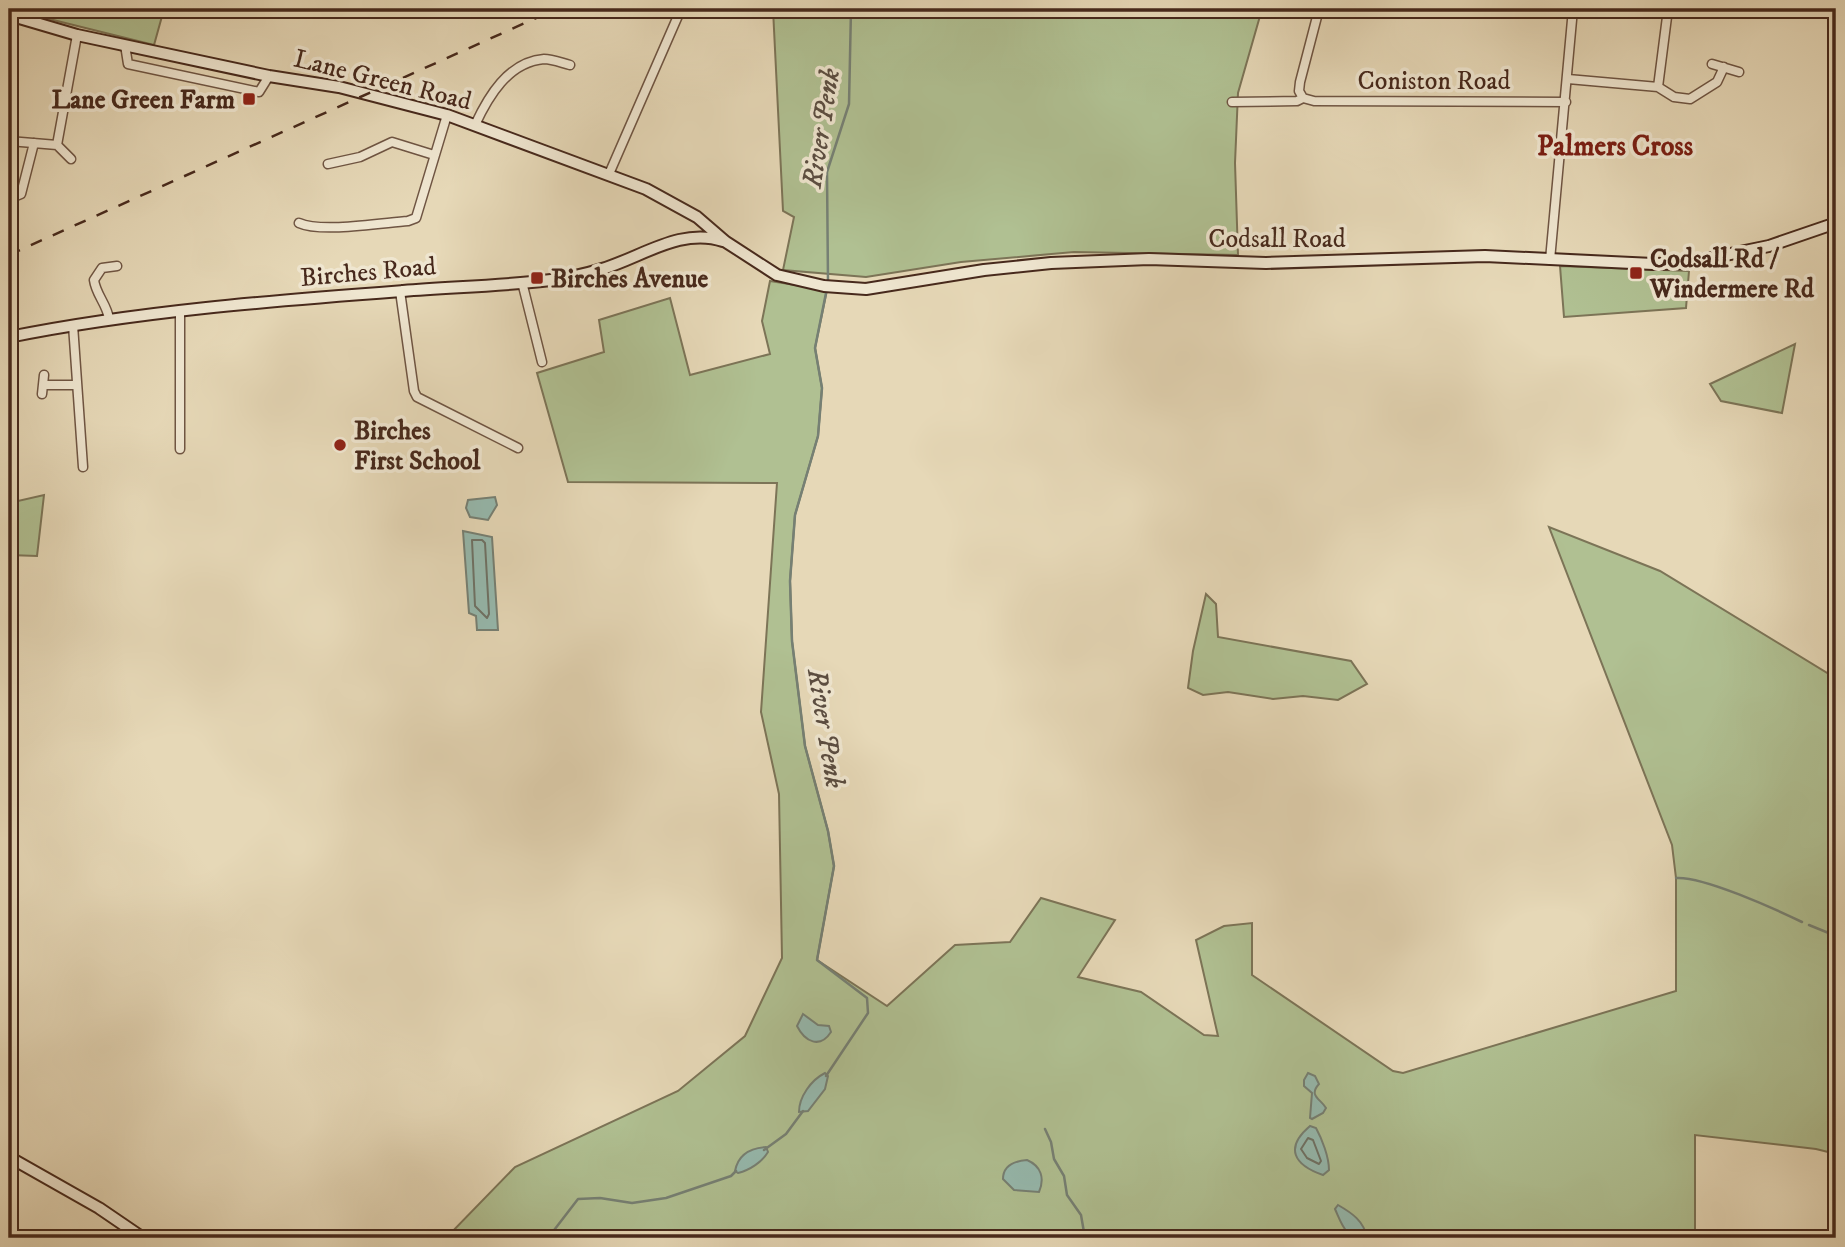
<svg xmlns="http://www.w3.org/2000/svg" width="1845" height="1247" font-family="'IM FELL DW Pica',serif">
	<style>
		.green { fill: #b0c092; stroke: #7c7457; stroke-width: 2 }
		.water { fill: #96baaf; stroke: #768074; stroke-width: 2 }
		.lines { fill: none; stroke-linecap: round; stroke-linejoin: round }
		.shore { stroke: #6e7266; stroke-width: 2 }
		.stream { stroke: #768074; stroke-width: 2.5 }
		.street-casing { stroke: #6f5543; stroke-width: 11 }
		.secondary-casing { stroke: #47291c; stroke-width: 14 }
		.street { stroke: #efe6d0; stroke-width: 8 }
		.secondary { stroke: #efe6d0; stroke-width: 10 }
		.rail { stroke: #47291c; stroke-width: 2.5; stroke-dasharray: 12 12; stroke-linecap: butt }
		.poi-dot { fill: #8f2418; stroke: #efe6d0; stroke-width: 2.5 }
		.labels { text-anchor: middle; stroke-width: 7; stroke-linejoin: round; paint-order: stroke }
		.street-label { font-size: 26px; fill: #47291c; stroke: #efe6d0 }
		.poi-label { font-size: 26px; font-weight: bold; fill: #47291c; stroke: #efe6d0; text-anchor: start }
		.water-label { font-size: 28px; font-style: italic; fill: #5b4d41; stroke: #efe6d0 }
		.neighbourhood-label { font-size: 28px; font-weight: bold; fill: #7a1f14; stroke: #efe6d0 }
	</style>
	<rect width="100%" height="100%" fill="#e6d8b7"/>
	<filter id="stains"><feTurbulence type="fractalNoise" baseFrequency=".00286" numOctaves="4"/><feColorMatrix values="0 0 0 0 .2 0 0 0 0 .09 0 0 0 0 .02 0 0 0 .5 -.17"/></filter>
	<radialGradient id="worn" r=".72"><stop offset=".6" stop-color="#630" stop-opacity="0"/><stop offset="1" stop-color="#630" stop-opacity=".3"/></radialGradient>
	<path class="green" d="M 9,9 L 164,9 L 154,45 Z
		M 773,9 L 1262,9 L 1238,93 L 1235,163 L 1238,255 L 1074,252 L 961,262 L 866,277 L 783,270 L 794,217 L 783,211 Z
		M 1560,266 L 1689,271 L 1686,308 L 1564,317 Z
		M 770,281 L 827,290 L 815,348 L 822,388 L 818,436 L 795,515 L 790,581 L 792,641 L 805,746 L 828,831 L 834,866 L 817,960 L 887,1006 L 955,945 L 1010,942 L 1041,898 L 1115,920 L 1078,977 L 1141,992 L 1204,1035 L 1218,1036 L 1196,940 L 1224,926 L 1252,923 L 1252,975 L 1393,1071 L 1403,1073 L 1676,991 L 1676,878 L 1672,845 L 1549,527 L 1660,571 L 1829,674 L 1836,659 L 1836,1154 L 1816,1149 L 1695,1135 L 1695,1238 L 446,1238 L 515,1167 L 678,1091 L 745,1036 L 782,958 L 779,794 L 761,712 L 777,483 L 568,482 L 537,373 L 604,352 L 599,320 L 670,298 L 690,375 L 770,354 L 762,321 Z
		M 1795,344 L 1782,413 L 1721,401 L 1710,384 Z
		M 44,495 L 37,556 L 9,555 L 9,503 Z
		M 1206,594 L 1216,604 L 1218,637 L 1351,661 L 1367,684 L 1338,700 L 1303,696 L 1273,699 L 1228,692 L 1203,695 L 1188,688 L 1193,651 Z"/>
	<path class="water" d="M 495,497 L 497,505 L 488,520 L 470,517 L 466,508 L 468,500 Z
		M 463,531 L 492,537 L 498,630 L 477,630 L 476,616 L 469,613 Z
		M 803,1014 L 818,1025 L 829,1026 L 831,1032 C 820,1049 805,1042 797,1026 Z
		M 825,1073 L 828,1076 L 825,1089 L 808,1111 L 799,1112 C 799,1097 811,1080 825,1073 Z
		M 1308,1073 L 1315,1076 L 1319,1084 C 1308,1096 1321,1099 1326,1108 L 1323,1113 L 1312,1119 L 1310,1118 L 1312,1093 L 1304,1086 L 1304,1080 Z
		M 1310,1126 L 1316,1128 C 1322,1139 1329,1157 1329,1170 L 1323,1175 C 1294,1165 1284,1148 1310,1126 Z
		M 766,1147 L 768,1152 C 762,1162 750,1170 738,1173 L 735,1171 C 738,1155 750,1148 766,1147 Z
		M 1027,1160 C 1041,1166 1045,1178 1039,1192 L 1014,1190 L 1003,1179 C 1003,1165 1015,1161 1027,1160 Z
		M 1338,1205 C 1352,1213 1364,1221 1367,1238 C 1345,1238 1343,1227 1335,1209 Z"/>
	<g class="lines">
		<path class="shore" d="M 472,540 L 482,540 L 485,543 L 489,614 L 487,618 L 475,606 Z
			M 1308,1138 L 1313,1140 L 1321,1161 L 1319,1164 L 1307,1158 L 1301,1149 Z"/>
		<path class="stream" d="M 828,282 L 827,172 L 849,104 L 851,9
			M 1676,878 C 1703,876 1775,909 1802,922
			M 1809,925 L 1836,936
			M 826,1076 L 868,1013 L 867,998 L 817,960 L 834,866 L 828,831 L 805,746 L 792,641 L 790,581 L 795,515 L 818,436 L 822,388 L 815,348 L 827,288
			M 1045,1129 L 1051,1142 L 1054,1159 L 1064,1176 L 1067,1195 L 1081,1215 L 1085,1238
			M 764,1150 L 786,1134 L 803,1111
			M 548,1238 L 578,1199 L 600,1198 L 632,1203 L 666,1198 L 731,1176 L 736,1171"/>
		<defs>
			<path id="street" d="M 125,45 L 128,64 L 259,92 L 269,76
				M 1712,64 L 1739,72
				M 1568,79 L 1658,87 L 1674,97 L 1690,99 L 1717,82 L 1724,67
				M 1658,87 L 1668,9
				M 1303,98 L 1299,91 L 1300,82 L 1319,9
				M 1232,102 L 1297,101 L 1303,98 L 1314,101 L 1566,102
				M 475,125 C 488,97 508,62 544,59 C 552,59 562,63 570,65
				M 9,141 L 57,145
				M 71,159 L 57,145 L 77,35
				M 328,164 L 360,157 L 392,142 L 434,155
				M 609,174 L 681,9
				M 9,199 L 21,194 L 34,143
				M 299,223 C 321,233 382,223 408,221 L 416,218 L 447,115
				M 1550,260 L 1573,9
				M 522,282 L 542,362
				M 400,291 L 414,391 L 417,397 L 518,448
				M 180,312 L 180,449
				M 109,319 C 107,304 96,295 94,280 L 102,268 L 117,266
				M 73,325 L 83,467
				M 43,385 L 77,385
				M 42,394 L 44,375"/>
			<path id="secondary" d="M 9,15 L 77,35 L 269,76 L 339,87 L 447,115 L 646,189 L 697,217 L 726,242 L 777,275 L 824,286 L 866,289 L 984,270 L 1051,263 L 1149,259 L 1266,263 L 1485,256 L 1653,264 L 1687,263 L 1769,246 L 1836,223
				M 9,337 C 138,311 271,301 403,291 C 452,287 502,286 551,280 C 567,278 586,274 602,269 C 642,257 681,227 723,241
				M 9,1157 L 99,1208 L 143,1238"/>
		</defs>
		<use href="#street" class="street-casing"/>
		<use href="#secondary" class="secondary-casing"/>
		<use href="#street" class="street"/>
		<use href="#secondary" class="secondary"/>
		<path class="rail" d="M 9,255 L 556,9"/>
	</g>
	<g class="poi-dot">
		<rect x="242" y="92" width="14" height="14" rx="3.5"/>
		<rect x="1629" y="266" width="14" height="14" rx="3.5"/>
		<rect x="530" y="271" width="14" height="14" rx="3.5"/>
		<circle cx="340" cy="445" r="7"/>
	</g>
	<g class="labels">
		<g class="street-label">
			<text transform="translate(383 79) rotate(14)" y="9">Lane Green Road</text>
			<text x="1434" y="89">Coniston Road</text>
			<text x="1277" y="247">Codsall Road</text>
			<text transform="translate(368 271) rotate(-5)" y="9">Birches Road</text>
		</g>
		<g class="poi-label">
			<text x="235" y="108" text-anchor="end">Lane Green Farm</text>
			<text x="1650" y="267">Codsall Rd /<tspan x="1650" dy="30">Windermere Rd</tspan></text>
			<text x="551" y="287">Birches Avenue</text>
			<text x="354" y="439">Birches<tspan x="354" dy="30">First School</tspan></text>
		</g>
		<g class="water-label">
			<text transform="translate(820 128) rotate(-81)" y="10">River Penk</text>
			<text transform="translate(827 728) rotate(81)" y="10">River Penk</text>
		</g>
		<g class="neighbourhood-label">
			<text x="1615" y="155">Palmers Cross</text>
		</g>
	</g>
	<rect width="1845" height="1247" fill="none" stroke="#e6d8b7" stroke-width="35"/>
	<rect x="10" y="10" width="1824" height="1226" fill="none" stroke="#47291c" stroke-width="3.5"/>
	<rect x="18" y="18" width="1810" height="1212" fill="none" stroke="#47291c" stroke-width="2"/>
	<rect width="100%" height="100%" filter="url(#stains)"/>
	<rect width="100%" height="100%" fill="url(#worn)"/>
</svg>
